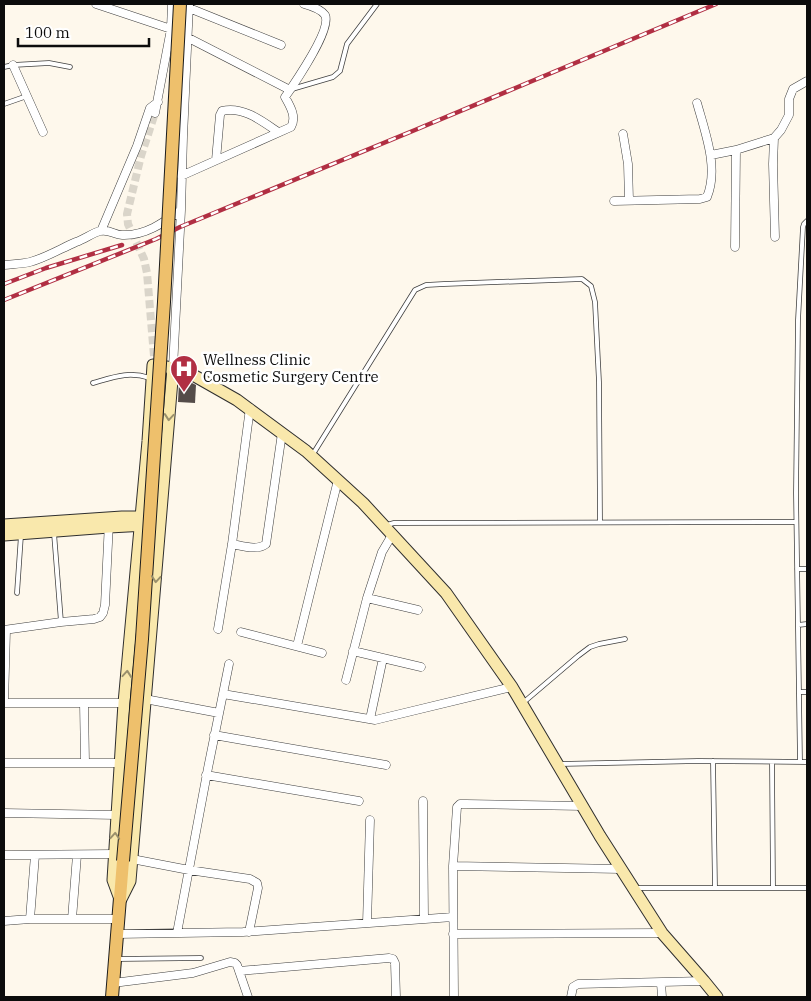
<svg xmlns="http://www.w3.org/2000/svg" width="811" height="1001" font-family="'IBM Plex Serif',serif">
	<style>
		.building { fill: #544c49 }
		.lines { fill: none; stroke-linecap: round; stroke-linejoin: round }
		.street-tunnel { stroke: #dad5ca; stroke-width: 8; stroke-dasharray: 8 4; stroke-linecap: butt }
		.lane-casing { stroke: #3f3f3f; stroke-width: 5.5 }
		.street-casing { stroke: #3f3f3f; stroke-width: 9 }
		.secondary-casing { stroke: #2e2e2e; stroke-width: 13 }
		.primary-casing { stroke: #1d1d1d; stroke-width: 14 }
		.lane { stroke: #fff; stroke-width: 4 }
		.street { stroke: #fff; stroke-width: 8 }
		.secondary { stroke: #f9e8ac; stroke-width: 11 }
		.primary { stroke: #eec06c; stroke-width: 12 }
		.rail-casing { stroke: #b12f43; stroke-width: 4.5 }
		.rail { stroke: #fff; stroke-width: 2.5; stroke-dasharray: 8; stroke-linecap: butt }
		.primary-bridge-casing { stroke: #1d1d1d; stroke-width: 14; stroke-linecap: butt }
		.primary-bridge { stroke: #eec06c; stroke-width: 12 }
		.oneway { stroke: #9a906c }
		.labels { text-anchor: middle; stroke-width: 5; stroke-linejoin: round; paint-order: stroke }
		.poi-label { font-size: 15px; fill: #0c0c0c; stroke: #fff; text-anchor: start }
	</style>
	<rect width="100%" height="100%" fill="#fef8ec"/>
	<path class="building" d="M 179,382 L 192,383 L 196,385 L 195,403 L 178,402 Z"/>
	<g class="lines">
		<path class="street-tunnel" d="M 154,356 L 147,273 L 144,259 L 128,224 L 127,214 L 141,156 L 155,113"/>
		<defs>
			<path id="lane" d="M 4,67 L 13,65 L 49,63 L 70,67
				M 292,89 L 333,77 L 340,71 L 347,44 L 377,4
				M 4,104 L 27,96
				M 93,383 C 114,377 128,371 150,378
				M 313,454 L 415,290 L 426,285 L 444,284 L 582,279 L 591,286 L 595,302 L 599,382 L 600,522
				M 387,525 L 394,523 L 796,522
				M 54,533 L 61,622
				M 797,569 L 807,569
				M 17,593 L 21,535
				M 798,625 L 807,624
				M 799,692 L 807,692
				M 524,702 L 578,656 L 590,647 L 599,644 L 625,639
				M 713,761 L 715,888
				M 772,762 L 773,888
				M 800,762 L 796,493 L 798,320 L 803,227 L 804,224 L 807,221
				M 560,764 L 698,761 L 807,762
				M 636,888 L 807,888
				M 117,959 L 201,958"/>
			<path id="street" d="M 96,4 L 171,29 L 290,90 C 298,78 332,28 325,15 C 321,9 311,6 304,4
				M 189,8 L 281,45
				M 13,65 L 43,132
				M 155,113 L 171,29 L 172,4
				M 623,134 L 628,164 L 629,200
				M 774,138 L 773,164 L 775,237
				M 711,155 L 736,150 L 774,138 L 781,130 L 789,115 L 789,99 L 793,89 L 807,81
				M 216,160 L 220,115 L 222,111 C 243,106 262,121 278,132
				M 181,176 L 291,127 C 297,117 290,106 285,97 L 290,90
				M 614,201 L 700,199 L 707,197 C 719,168 705,132 697,103
				M 101,231 L 137,146 L 150,108 L 158,102
				M 735,247 L 736,150
				M 4,265 C 12,264 22,264 30,262 C 45,258 62,248 76,242 C 85,239 92,233 100,231 C 110,229 114,235 122,235 C 145,236 163,223 181,210 L 183,137 L 189,4
				M 173,368 L 181,210
				M 232,544 C 243,546 257,551 266,544 L 282,433
				M 367,598 L 418,610
				M 218,629 L 232,544 L 250,408
				M 4,630 L 61,622 L 94,619 L 100,617 L 103,613 L 105,605 L 109,522
				M 241,632 L 322,653
				M 297,646 L 338,480
				M 353,651 L 421,667
				M 346,680 L 367,598 L 382,552 L 392,535
				M 223,694 L 375,720 L 512,687
				M 145,699 L 219,713
				M 4,703 L 124,703
				M 4,703 L 6,630
				M 84,703 L 85,763
				M 370,719 L 383,658
				M 214,735 L 386,765
				M 4,763 L 120,763
				M 206,775 L 359,801
				M 423,801 L 424,919
				M 4,813 L 117,815
				M 4,855 L 114,854
				M 132,859 L 189,870 L 250,879 L 257,883 L 258,888 L 249,932
				M 453,866 L 621,869
				M 30,919 L 35,855
				M 72,919 L 77,855
				M 4,921 L 30,919 L 119,919
				M 367,923 L 370,820
				M 177,933 L 208,768 L 229,664
				M 117,934 L 243,932 L 453,917
				M 453,934 L 662,933
				M 239,971 L 389,958 L 393,959 L 395,963 L 396,997
				M 113,983 L 193,973 L 230,962 L 235,963 L 237,965 L 248,997
				M 661,983 L 662,997
				M 454,997 L 453,866 L 457,807 L 460,804 L 466,804 L 583,806
				M 571,997 L 573,987 L 578,984 L 704,981"/>
			<path id="secondary" d="M 4,525 L 122,517 L 147,517
				M 4,535 L 109,527 L 146,525
				M 120,899 L 113,880 L 124,703 L 148,441 L 153,365 L 173,368 L 193,375 L 237,400 L 306,451 L 363,503 L 446,593 L 512,687 L 600,836 L 662,933 L 704,981 L 717,997
				M 121,899 L 130,881 L 173,368"/>
			<path id="primary" d="M 112,997 L 123,861"/>
		</defs>
		<use href="#lane" class="lane-casing"/>
		<use href="#street" class="street-casing"/>
		<use href="#secondary" class="secondary-casing"/>
		<use href="#primary" class="primary-casing"/>
		<use href="#lane" class="lane"/>
		<use href="#street" class="street"/>
		<use href="#secondary" class="secondary"/>
		<use href="#primary" class="primary"/>
		<defs>
			<path id="rail" d="M 4,284 L 46,268 L 122,245
				M 4,300 L 156,239 L 180,227 L 415,130 L 716,4"/>
		</defs>
		<use href="#rail" class="rail-casing"/>
		<use href="#rail" class="rail"/>
		<defs>
			<path id="primary-bridge" d="M 123,861 L 142,639 L 164,302 L 180,4"/>
		</defs>
		<use href="#primary-bridge" class="primary-bridge-casing"/>
		<use href="#primary-bridge" class="primary-bridge"/>
	</g>
	<defs><path id="oneway-chevron" d="M-2-3.5L2.5 0L-2 3.5" fill="none" stroke-width="1.6" stroke-linecap="round" stroke-linejoin="round" transform="scale(1.25)"/></defs>
	<g class="oneway">
		<use href="#oneway-chevron" transform="translate(169 417) rotate(95)"/>
		<use href="#oneway-chevron" transform="translate(156 579) rotate(95)"/>
		<use href="#oneway-chevron" transform="translate(127 674) rotate(-85)"/>
		<use href="#oneway-chevron" transform="translate(115 836) rotate(-86)"/>
	</g>
	<defs>
		<symbol id="hospital-pin" viewBox="-11 -11 22 30"><path d="M0 17L-7.5 6A9.5 9.5 0 1 1 7.5 6Z" fill="#b12f43" stroke="#fff"/><path d="M-5-5h3v3.5h4V-5h3V5h-3V1.5h-4V5h-3Z" fill="#fff"/></symbol>
	</defs>
	<g fill-rule="evenodd">
		<use href="#hospital-pin" x="168" y="353" width="32" height="43"/>
	</g>
	<g class="labels">
		<g class="poi-label">
			<text x="203" y="365">Wellness Clinic<tspan x="203" dy="17">Cosmetic Surgery Centre</tspan></text>
		</g>
	</g>
	<rect width="811" height="1001" fill="none" stroke="#0c0c0c" stroke-width="10"/>
	<path d="M18 38v8h131v-8" fill="none" stroke="#0c0c0c" stroke-width="2.5"/>
	<text x="25" y="38" font-size="15" fill="#0c0c0c" stroke="#ffffff" stroke-width="4" paint-order="stroke">100 m</text>
</svg>
